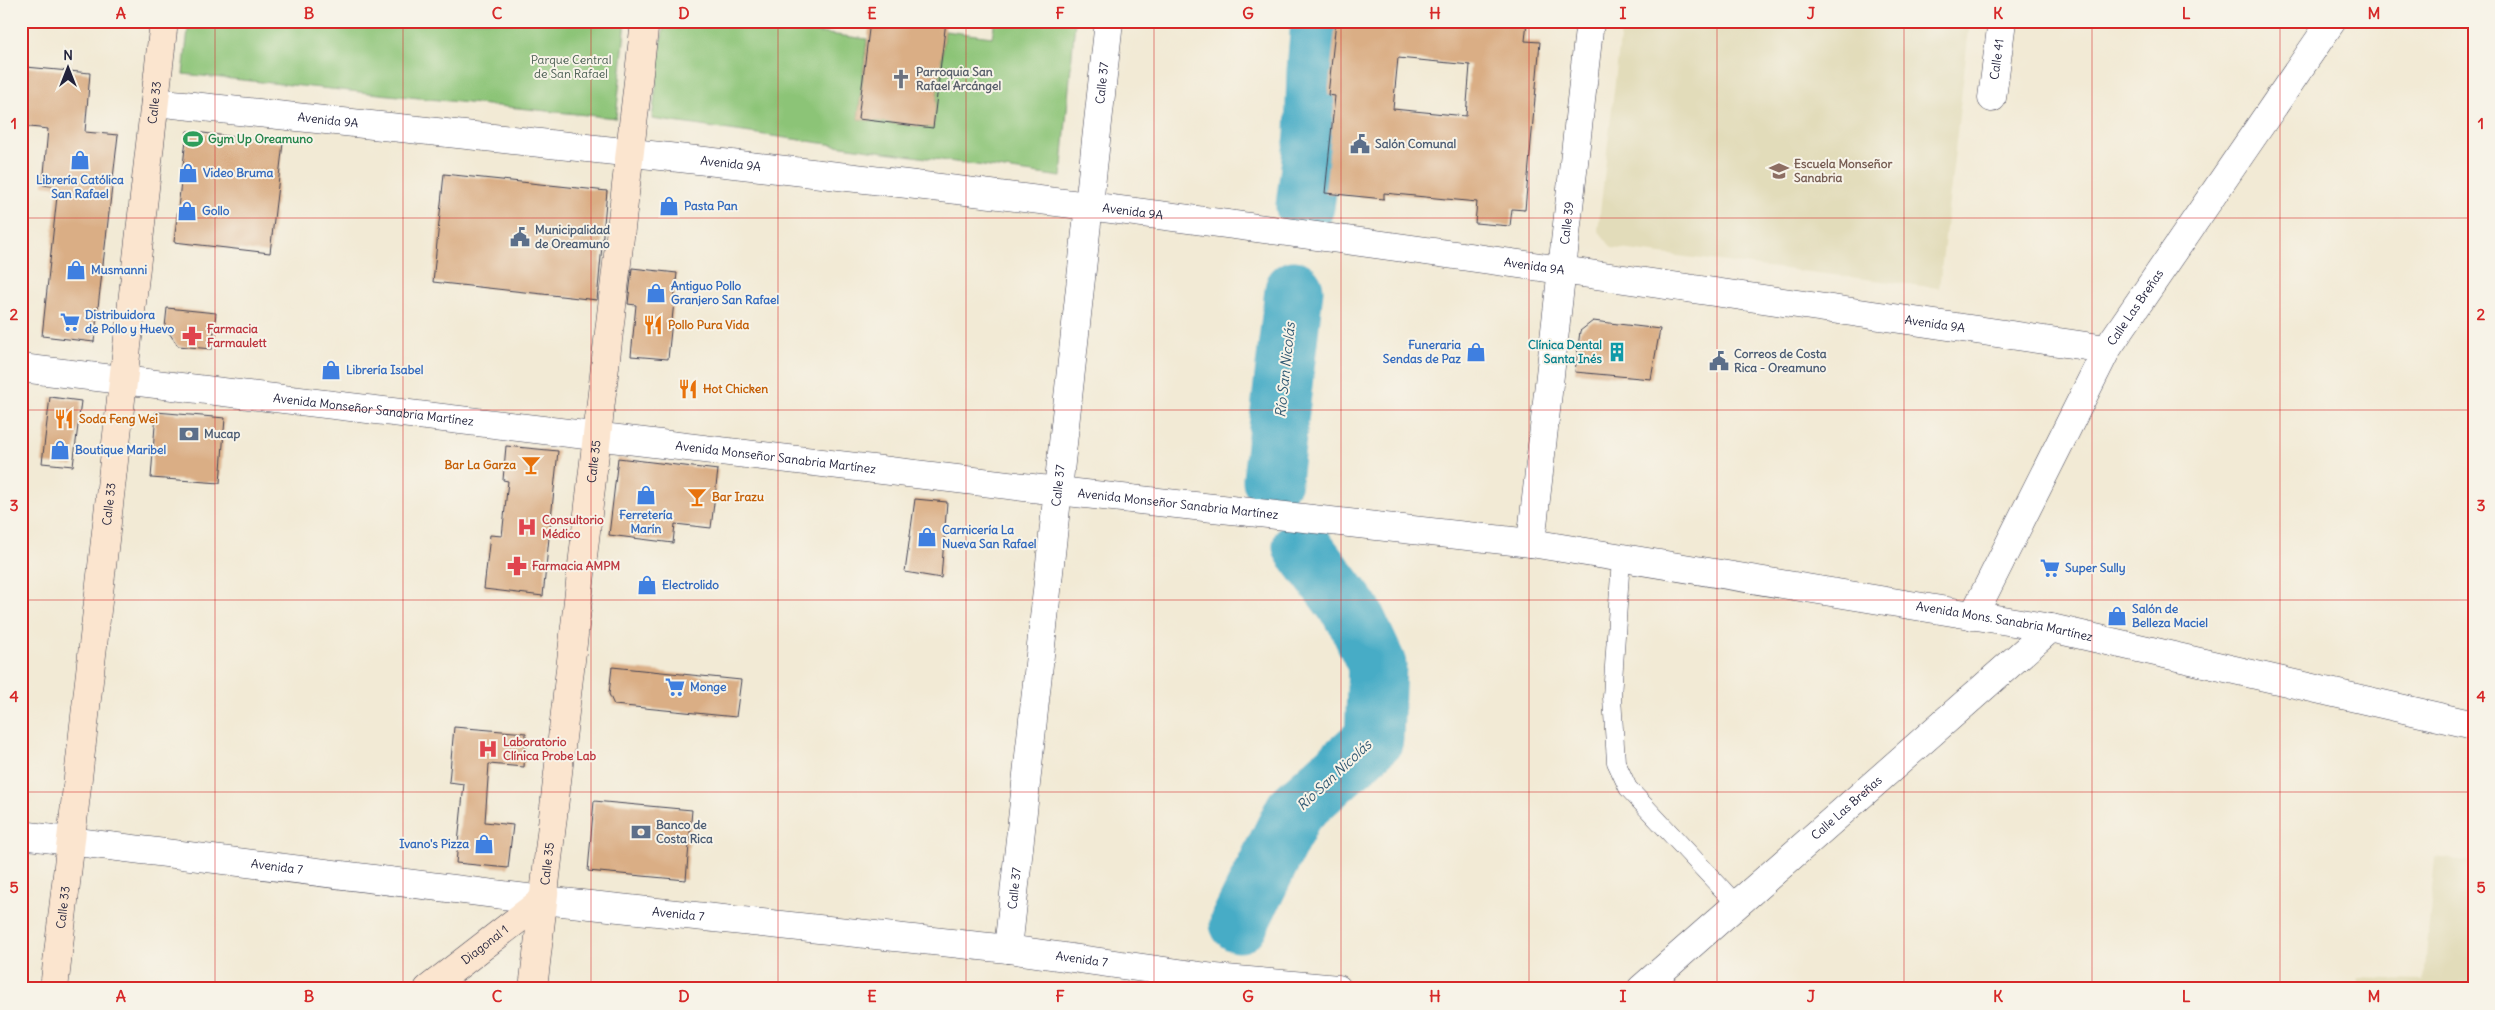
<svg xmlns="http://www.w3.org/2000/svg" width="2495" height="1010" font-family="Delius,sans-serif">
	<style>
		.built { fill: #e2dcba }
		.green { fill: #8cc477; stroke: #577359 }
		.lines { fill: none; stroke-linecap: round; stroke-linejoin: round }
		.river { stroke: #47acc6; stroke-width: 59 }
		.building { fill: #daae85; fill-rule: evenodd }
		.lane-casing { stroke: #414052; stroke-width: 19 }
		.street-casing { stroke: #414052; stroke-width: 29 }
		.secondary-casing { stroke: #414052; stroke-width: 29 }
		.lane { stroke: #fff; stroke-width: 18 }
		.street { stroke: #fff; stroke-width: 28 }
		.secondary { stroke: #fbe5cf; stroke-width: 28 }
		.grid { fill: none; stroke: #d62828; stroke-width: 1; stroke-opacity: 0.55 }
		.labels { text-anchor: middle; stroke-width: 4; stroke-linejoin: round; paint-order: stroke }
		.park-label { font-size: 12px; fill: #475b50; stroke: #f7f3e8 }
		.street-label { font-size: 12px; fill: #22223b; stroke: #f7f3e8 }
		.worship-label { font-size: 12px; font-weight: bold; fill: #5b616d; stroke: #f7f3e8; text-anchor: start }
		.leisure-label { font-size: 12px; font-weight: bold; fill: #27864d; stroke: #f7f3e8; text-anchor: start }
		.service-label { font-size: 12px; font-weight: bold; fill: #4e5e75; stroke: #f7f3e8; text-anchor: start }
		.education-label { font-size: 12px; font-weight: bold; fill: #785e54; stroke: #f7f3e8; text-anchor: start }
		.shop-label { font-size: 12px; font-weight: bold; fill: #366cbe; stroke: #f7f3e8; text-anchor: start }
		.food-label { font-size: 12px; font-weight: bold; fill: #c56008; stroke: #f7f3e8; text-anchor: start }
		.health-label { font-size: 12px; font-weight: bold; fill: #be3a42; stroke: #f7f3e8; text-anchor: start }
		.culture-label { font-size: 12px; font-weight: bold; fill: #0d838f; stroke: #f7f3e8; text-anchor: end }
		.water-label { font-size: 14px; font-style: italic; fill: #315973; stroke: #f7f3e8 }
		.neatline { fill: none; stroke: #d62828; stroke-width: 2 }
		.grid-label { font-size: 16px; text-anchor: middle; font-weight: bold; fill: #d62828 }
	</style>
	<rect width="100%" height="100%" fill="#f7f3e8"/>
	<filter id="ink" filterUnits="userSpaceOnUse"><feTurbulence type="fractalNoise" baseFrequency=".02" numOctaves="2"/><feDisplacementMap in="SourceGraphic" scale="10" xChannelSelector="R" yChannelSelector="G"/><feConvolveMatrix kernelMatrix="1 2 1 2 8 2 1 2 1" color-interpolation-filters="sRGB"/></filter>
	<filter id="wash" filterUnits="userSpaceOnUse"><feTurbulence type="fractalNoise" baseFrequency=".0096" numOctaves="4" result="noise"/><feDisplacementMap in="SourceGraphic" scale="20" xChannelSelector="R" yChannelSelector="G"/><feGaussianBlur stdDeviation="1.12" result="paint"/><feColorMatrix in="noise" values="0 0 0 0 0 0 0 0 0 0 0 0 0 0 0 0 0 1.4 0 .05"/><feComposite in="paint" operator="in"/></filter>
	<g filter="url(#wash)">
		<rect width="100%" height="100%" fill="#f2ead5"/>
		<path class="built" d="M 1622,21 L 1970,21 L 1939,288 L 1612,248 L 1598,230 Z
			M 2435,857 L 2474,862 L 2474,989 L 2357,989 L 2358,978 L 2424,980 Z"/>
		<path class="green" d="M 189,21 L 626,21 L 616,118 L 183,74 Z
			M 664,21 L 728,21 L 867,39 L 858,119 L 933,128 L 945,31 L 992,37 L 995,21 L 1075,21 L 1061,177 L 652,119 Z"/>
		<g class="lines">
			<path class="river" d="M 1305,206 L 1314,136 L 1316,71 L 1320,21
				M 1272,480 L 1294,290
				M 1239,923 L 1294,811 L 1374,739 L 1377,665 L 1354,615 L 1302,546"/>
		</g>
		<g id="blocks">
			<path class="building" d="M 870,21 L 946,21 L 933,128 L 858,119 Z
				M 1336,21 L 1527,21 L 1525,41 L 1540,42 L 1525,210 L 1512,209 L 1510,226 L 1475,223 L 1477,202 L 1384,193 L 1384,199 L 1325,193 L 1335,96 L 1328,95 ZM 1398,58 L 1470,65 L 1466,116 L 1393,109 Z
				M 26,67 L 90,73 L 85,132 L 118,135 L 94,342 L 42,336 L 58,187 L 43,185 L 48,129 L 21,126 Z
				M 187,131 L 283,143 L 270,253 L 174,242 Z
				M 444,174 L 607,191 L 597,300 L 433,282 Z
				M 632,268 L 677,273 L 668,359 L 631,356 L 636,305 L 628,304 Z
				M 167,308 L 216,313 L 212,349 L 178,346 L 165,327 Z
				M 1593,321 L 1660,329 L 1651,379 L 1575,372 L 1580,331 Z
				M 50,397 L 81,401 L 73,466 L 42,463 Z
				M 156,412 L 225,418 L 220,483 L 151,478 Z
				M 506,446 L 558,451 L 543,596 L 484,589 L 490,535 L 502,536 L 508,481 L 503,480 Z
				M 618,458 L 718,470 L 711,528 L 675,524 L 673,543 L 609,535 Z
				M 915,499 L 947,502 L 941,578 L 905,572 Z
				M 612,667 L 741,680 L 736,717 L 614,705 L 609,694 Z
				M 454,727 L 526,733 L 524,767 L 489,764 L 485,822 L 513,825 L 508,868 L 456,863 L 464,784 L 449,782 Z
				M 594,801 L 692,810 L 686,880 L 588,871 Z"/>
		</g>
	</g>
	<g filter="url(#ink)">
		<use href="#blocks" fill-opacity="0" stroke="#414052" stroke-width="1"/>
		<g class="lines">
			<defs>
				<path id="lane" d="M 1621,558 L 1612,697 L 1616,762 L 1628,788 L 1737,905"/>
				<g id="street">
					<path id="s1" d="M 1992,98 L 2002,21"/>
					<path id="s2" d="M 155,102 C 466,135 777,167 1088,206 C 1428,249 1767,300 2107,349"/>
					<path id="s3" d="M 21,368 L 1058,491 L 1531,543 L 2051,628 L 2474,725"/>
					<path id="s4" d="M 1531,543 L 1590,21"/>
					<path id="s5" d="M 1973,616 L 2107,349 L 2332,21"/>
					<path id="s6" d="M 21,835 L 543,900 L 1008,949 L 1215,978 L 1338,989"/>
					<path id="s7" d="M 1008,949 L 1109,21"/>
					<path id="s8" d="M 1641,989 L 2051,628"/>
				</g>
				<g id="secondary">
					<path id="s9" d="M 54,989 L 164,21"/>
					<path id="s10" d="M 428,989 L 543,900"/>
					<path id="s11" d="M 533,989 L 645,21"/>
				</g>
			</defs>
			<use href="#lane" class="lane-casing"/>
			<use href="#street" class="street-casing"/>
			<use href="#secondary" class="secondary-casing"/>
			<use href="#lane" class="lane"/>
			<use href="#street" class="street"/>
			<use href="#secondary" class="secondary"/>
		</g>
	</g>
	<path class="grid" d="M 215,21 L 215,989M 403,21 L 403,989M 591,21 L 591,989M 778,21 L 778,989M 966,21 L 966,989M 1154,21 L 1154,989M 1341,21 L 1341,989M 1529,21 L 1529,989M 1717,21 L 1717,989M 1904,21 L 1904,989M 2092,21 L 2092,989M 2280,21 L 2280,989M 21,218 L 2474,218M 21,410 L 2474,410M 21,600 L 2474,600M 21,792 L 2474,792"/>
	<defs>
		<symbol id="church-bare" viewBox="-9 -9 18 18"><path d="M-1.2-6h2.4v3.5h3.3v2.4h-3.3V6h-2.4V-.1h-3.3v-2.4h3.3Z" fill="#6b7280" stroke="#f7f3e8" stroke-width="2.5" paint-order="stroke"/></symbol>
		<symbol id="stadium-bare" viewBox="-9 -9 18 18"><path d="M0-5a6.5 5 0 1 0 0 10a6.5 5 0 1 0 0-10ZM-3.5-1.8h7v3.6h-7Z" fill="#2e9e5b" stroke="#f7f3e8" stroke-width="2.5" paint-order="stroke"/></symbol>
		<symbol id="civic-bare" viewBox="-9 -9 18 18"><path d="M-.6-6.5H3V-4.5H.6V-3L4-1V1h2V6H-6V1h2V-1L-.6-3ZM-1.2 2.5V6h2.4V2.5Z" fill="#5c6f8a" stroke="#f7f3e8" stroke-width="2.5" paint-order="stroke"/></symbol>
		<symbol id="shop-bare" viewBox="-9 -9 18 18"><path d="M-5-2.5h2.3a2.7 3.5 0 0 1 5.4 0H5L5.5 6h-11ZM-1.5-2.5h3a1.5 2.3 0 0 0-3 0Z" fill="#3f7fe0" stroke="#f7f3e8" stroke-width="2.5" paint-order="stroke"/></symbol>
		<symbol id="school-bare" viewBox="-9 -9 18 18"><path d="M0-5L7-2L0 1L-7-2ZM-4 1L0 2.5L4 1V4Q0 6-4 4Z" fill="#8d6e63" stroke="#f7f3e8" stroke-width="2.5" paint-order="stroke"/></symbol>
		<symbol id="supermarket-bare" viewBox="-9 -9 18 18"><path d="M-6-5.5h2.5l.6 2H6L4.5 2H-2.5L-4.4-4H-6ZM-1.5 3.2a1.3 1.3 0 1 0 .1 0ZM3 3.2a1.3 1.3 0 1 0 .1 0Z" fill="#3f7fe0" stroke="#f7f3e8" stroke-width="2.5" paint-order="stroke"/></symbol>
		<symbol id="restaurant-bare" viewBox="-9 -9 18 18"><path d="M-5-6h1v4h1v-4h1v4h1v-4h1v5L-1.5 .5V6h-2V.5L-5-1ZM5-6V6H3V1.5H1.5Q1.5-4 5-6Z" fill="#e8710a" stroke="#f7f3e8" stroke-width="2.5" paint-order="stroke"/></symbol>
		<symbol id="pharmacy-bare" viewBox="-9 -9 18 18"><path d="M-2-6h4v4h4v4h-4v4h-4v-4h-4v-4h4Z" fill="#e0444e" stroke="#f7f3e8" stroke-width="2.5" paint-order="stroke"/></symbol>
		<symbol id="building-bare" viewBox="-9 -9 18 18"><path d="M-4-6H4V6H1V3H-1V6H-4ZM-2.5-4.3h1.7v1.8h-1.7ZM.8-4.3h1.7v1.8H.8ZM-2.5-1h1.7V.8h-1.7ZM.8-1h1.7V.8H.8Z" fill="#0f9aa8" stroke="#f7f3e8" stroke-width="2.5" paint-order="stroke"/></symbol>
		<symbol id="bank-bare" viewBox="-9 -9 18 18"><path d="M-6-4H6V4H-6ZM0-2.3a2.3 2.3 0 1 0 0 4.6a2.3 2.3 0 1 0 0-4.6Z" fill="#5c6f8a" stroke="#f7f3e8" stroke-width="2.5" paint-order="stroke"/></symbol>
		<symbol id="bar-bare" viewBox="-9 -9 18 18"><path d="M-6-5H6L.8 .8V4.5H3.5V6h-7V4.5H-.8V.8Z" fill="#e8710a" stroke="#f7f3e8" stroke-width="2.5" paint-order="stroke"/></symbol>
		<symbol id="hospital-bare" viewBox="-9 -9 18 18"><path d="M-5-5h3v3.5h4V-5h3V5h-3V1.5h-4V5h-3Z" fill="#e0444e" stroke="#f7f3e8" stroke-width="2.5" paint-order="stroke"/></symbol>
	</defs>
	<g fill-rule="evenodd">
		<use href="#church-bare" x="887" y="65" width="28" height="28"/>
		<use href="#stadium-bare" x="179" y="125" width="28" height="28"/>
		<use href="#civic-bare" x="1346" y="130" width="28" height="28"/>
		<use href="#shop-bare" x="66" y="146" width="28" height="28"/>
		<use href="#school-bare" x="1765" y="157" width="28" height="28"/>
		<use href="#shop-bare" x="174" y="159" width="28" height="28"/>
		<use href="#shop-bare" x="655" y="192" width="28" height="28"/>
		<use href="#shop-bare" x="173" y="197" width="28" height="28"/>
		<use href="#civic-bare" x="506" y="223" width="28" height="28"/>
		<use href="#shop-bare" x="62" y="256" width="28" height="28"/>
		<use href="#shop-bare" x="642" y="279" width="28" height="28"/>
		<use href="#supermarket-bare" x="56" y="308" width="28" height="28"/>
		<use href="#restaurant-bare" x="639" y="311" width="28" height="28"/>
		<use href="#pharmacy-bare" x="178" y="322" width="28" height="28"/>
		<use href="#shop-bare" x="1462" y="338" width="28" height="28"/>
		<use href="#building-bare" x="1603" y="338" width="28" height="28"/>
		<use href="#civic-bare" x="1705" y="347" width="28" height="28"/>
		<use href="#shop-bare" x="317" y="356" width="28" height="28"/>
		<use href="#restaurant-bare" x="674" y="375" width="28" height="28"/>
		<use href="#restaurant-bare" x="50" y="405" width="28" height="28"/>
		<use href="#bank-bare" x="175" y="420" width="28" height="28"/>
		<use href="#shop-bare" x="46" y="436" width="28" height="28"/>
		<use href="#bar-bare" x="517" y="451" width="28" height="28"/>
		<use href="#shop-bare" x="632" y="481" width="28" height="28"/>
		<use href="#bar-bare" x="683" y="483" width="28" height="28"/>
		<use href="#hospital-bare" x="513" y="513" width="28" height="28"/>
		<use href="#shop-bare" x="913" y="523" width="28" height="28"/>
		<use href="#pharmacy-bare" x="503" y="552" width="28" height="28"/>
		<use href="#supermarket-bare" x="2036" y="554" width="28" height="28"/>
		<use href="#shop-bare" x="633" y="571" width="28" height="28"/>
		<use href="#shop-bare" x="2103" y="602" width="28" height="28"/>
		<use href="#supermarket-bare" x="661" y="673" width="28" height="28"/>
		<use href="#hospital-bare" x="474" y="735" width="28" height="28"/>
		<use href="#bank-bare" x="627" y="818" width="28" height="28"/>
		<use href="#shop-bare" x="470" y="830" width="28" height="28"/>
	</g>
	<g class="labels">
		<g class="park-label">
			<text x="571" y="64">Parque Central<tspan x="571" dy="14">de San Rafael</tspan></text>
		</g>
		<g class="street-label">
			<text dy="4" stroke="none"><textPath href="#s1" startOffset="39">Calle 41</textPath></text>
			<text dy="4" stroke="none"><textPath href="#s7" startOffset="871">Calle 37</textPath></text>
			<text dy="4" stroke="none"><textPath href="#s9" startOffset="892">Calle 33</textPath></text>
			<text dy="4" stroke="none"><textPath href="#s2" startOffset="174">Avenida 9A</textPath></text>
			<text dy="4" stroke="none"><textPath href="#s2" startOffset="579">Avenida 9A</textPath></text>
			<text dy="4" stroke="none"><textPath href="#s2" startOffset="984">Avenida 9A</textPath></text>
			<text dy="4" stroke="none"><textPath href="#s4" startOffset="322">Calle 39</textPath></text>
			<text dy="4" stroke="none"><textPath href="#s2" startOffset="1389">Avenida 9A</textPath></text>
			<text dy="4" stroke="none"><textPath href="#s5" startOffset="349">Calle Las Breñas</textPath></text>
			<text dy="4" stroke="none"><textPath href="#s2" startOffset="1794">Avenida 9A</textPath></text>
			<text dy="4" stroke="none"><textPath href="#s3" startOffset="355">Avenida Monseñor Sanabria Martínez</textPath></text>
			<text dy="4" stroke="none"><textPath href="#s3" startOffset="760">Avenida Monseñor Sanabria Martínez</textPath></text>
			<text dy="4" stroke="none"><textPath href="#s11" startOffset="531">Calle 35</textPath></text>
			<text dy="4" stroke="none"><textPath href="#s7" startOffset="466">Calle 37</textPath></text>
			<text dy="4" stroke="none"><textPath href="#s3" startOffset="1165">Avenida Monseñor Sanabria Martínez</textPath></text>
			<text dy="4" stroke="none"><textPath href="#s9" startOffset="488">Calle 33</textPath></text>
			<text dy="4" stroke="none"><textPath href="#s3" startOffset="2000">Avenida Mons. Sanabria Martínez</textPath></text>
			<text dy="4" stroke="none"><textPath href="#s8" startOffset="274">Calle Las Breñas</textPath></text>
			<text dy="4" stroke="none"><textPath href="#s11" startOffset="126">Calle 35</textPath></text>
			<text dy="4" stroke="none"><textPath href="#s6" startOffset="258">Avenida 7</textPath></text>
			<text dy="4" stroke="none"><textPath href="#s7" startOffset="61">Calle 37</textPath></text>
			<text dy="4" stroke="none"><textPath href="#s9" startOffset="82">Calle 33</textPath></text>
			<text dy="4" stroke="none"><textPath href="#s6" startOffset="662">Avenida 7</textPath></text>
			<text dy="4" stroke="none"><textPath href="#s10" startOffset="72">Diagonal 1</textPath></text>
			<text dy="4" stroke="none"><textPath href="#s6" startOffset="1068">Avenida 7</textPath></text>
		</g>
		<g class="worship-label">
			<text x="916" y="76">Parroquia San<tspan x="916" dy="14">Rafael Arcángel</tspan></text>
		</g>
		<g class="leisure-label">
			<text x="208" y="143">Gym Up Oreamuno</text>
		</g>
		<g class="service-label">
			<text x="1375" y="148">Salón Comunal</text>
			<text x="535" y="234">Municipalidad<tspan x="535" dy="14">de Oreamuno</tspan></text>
			<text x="1734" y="358">Correos de Costa<tspan x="1734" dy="14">Rica - Oreamuno</tspan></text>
			<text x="204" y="438">Mucap</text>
			<text x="656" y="829">Banco de<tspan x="656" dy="14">Costa Rica</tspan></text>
		</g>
		<g class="education-label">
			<text x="1794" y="168">Escuela Monseñor<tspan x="1794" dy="14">Sanabria</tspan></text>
		</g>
		<g class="shop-label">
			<text x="203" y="177">Video Bruma</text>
			<text x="80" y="184" text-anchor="middle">Librería Católica<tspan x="80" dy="14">San Rafael</tspan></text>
			<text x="684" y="210">Pasta Pan</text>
			<text x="202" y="215">Gollo</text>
			<text x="91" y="274">Musmanni</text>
			<text x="671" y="290">Antiguo Pollo<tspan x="671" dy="14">Granjero San Rafael</tspan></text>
			<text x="85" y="319">Distribuidora<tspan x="85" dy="14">de Pollo y Huevo</tspan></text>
			<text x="1461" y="349" text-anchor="end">Funeraria<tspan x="1461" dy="14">Sendas de Paz</tspan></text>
			<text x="346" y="374">Librería Isabel</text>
			<text x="75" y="454">Boutique Maribel</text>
			<text x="646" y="519" text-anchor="middle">Ferretería<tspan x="646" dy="14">Marín</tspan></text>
			<text x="942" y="534">Carnicería La<tspan x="942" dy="14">Nueva San Rafael</tspan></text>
			<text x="2065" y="572">Super Sully</text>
			<text x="662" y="589">Electrolido</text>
			<text x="2132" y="613">Salón de<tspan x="2132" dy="14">Belleza Maciel</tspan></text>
			<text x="690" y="691">Monge</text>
			<text x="469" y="848" text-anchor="end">Ivano's Pizza</text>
		</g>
		<g class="food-label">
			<text x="668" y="329">Pollo Pura Vida</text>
			<text x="703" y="393">Hot Chicken</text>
			<text x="79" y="423">Soda Feng Wei</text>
			<text x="516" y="469" text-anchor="end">Bar La Garza</text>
			<text x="712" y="501">Bar Irazu</text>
		</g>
		<g class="health-label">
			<text x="207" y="333">Farmacia<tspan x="207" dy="14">Farmaulett</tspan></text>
			<text x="542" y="524">Consultorio<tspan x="542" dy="14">Médico</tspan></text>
			<text x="532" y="570">Farmacia AMPM</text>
			<text x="503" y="746">Laboratorio<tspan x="503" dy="14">Clínica Probe Lab</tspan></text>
		</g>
		<g class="culture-label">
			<text x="1602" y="349">Clínica Dental<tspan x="1602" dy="14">Santa Inés</tspan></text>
		</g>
		<g class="water-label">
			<text transform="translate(1285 370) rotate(-84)" y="5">Río San Nicolás</text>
			<text transform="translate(1334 775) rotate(-43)" y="5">Río San Nicolás</text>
		</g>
	</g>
	<rect width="2495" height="1010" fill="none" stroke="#f7f3e8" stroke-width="55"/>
	<g transform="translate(68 68)" stroke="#f7f3e8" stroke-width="4" paint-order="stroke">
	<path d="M0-4L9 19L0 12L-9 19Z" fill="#22223b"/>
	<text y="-8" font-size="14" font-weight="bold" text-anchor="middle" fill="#22223b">N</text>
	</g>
	<rect x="28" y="28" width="2440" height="954" class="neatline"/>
	<g class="grid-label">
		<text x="121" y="19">A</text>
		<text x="309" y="19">B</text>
		<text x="497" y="19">C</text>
		<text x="684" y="19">D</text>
		<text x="872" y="19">E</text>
		<text x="1060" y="19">F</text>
		<text x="1248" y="19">G</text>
		<text x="1435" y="19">H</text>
		<text x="1623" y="19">I</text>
		<text x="1811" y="19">J</text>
		<text x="1998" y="19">K</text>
		<text x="2186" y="19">L</text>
		<text x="2374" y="19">M</text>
		<text x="14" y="129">1</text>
		<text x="2481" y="129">1</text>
		<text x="14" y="320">2</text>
		<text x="2481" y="320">2</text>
		<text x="14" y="511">3</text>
		<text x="2481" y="511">3</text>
		<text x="14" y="702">4</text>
		<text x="2481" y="702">4</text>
		<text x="14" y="893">5</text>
		<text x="2481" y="893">5</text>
		<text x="121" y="1002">A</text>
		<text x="309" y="1002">B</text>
		<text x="497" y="1002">C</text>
		<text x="684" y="1002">D</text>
		<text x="872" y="1002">E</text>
		<text x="1060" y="1002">F</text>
		<text x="1248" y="1002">G</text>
		<text x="1435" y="1002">H</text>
		<text x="1623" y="1002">I</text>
		<text x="1811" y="1002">J</text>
		<text x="1998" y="1002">K</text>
		<text x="2186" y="1002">L</text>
		<text x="2374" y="1002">M</text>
	</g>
</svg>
